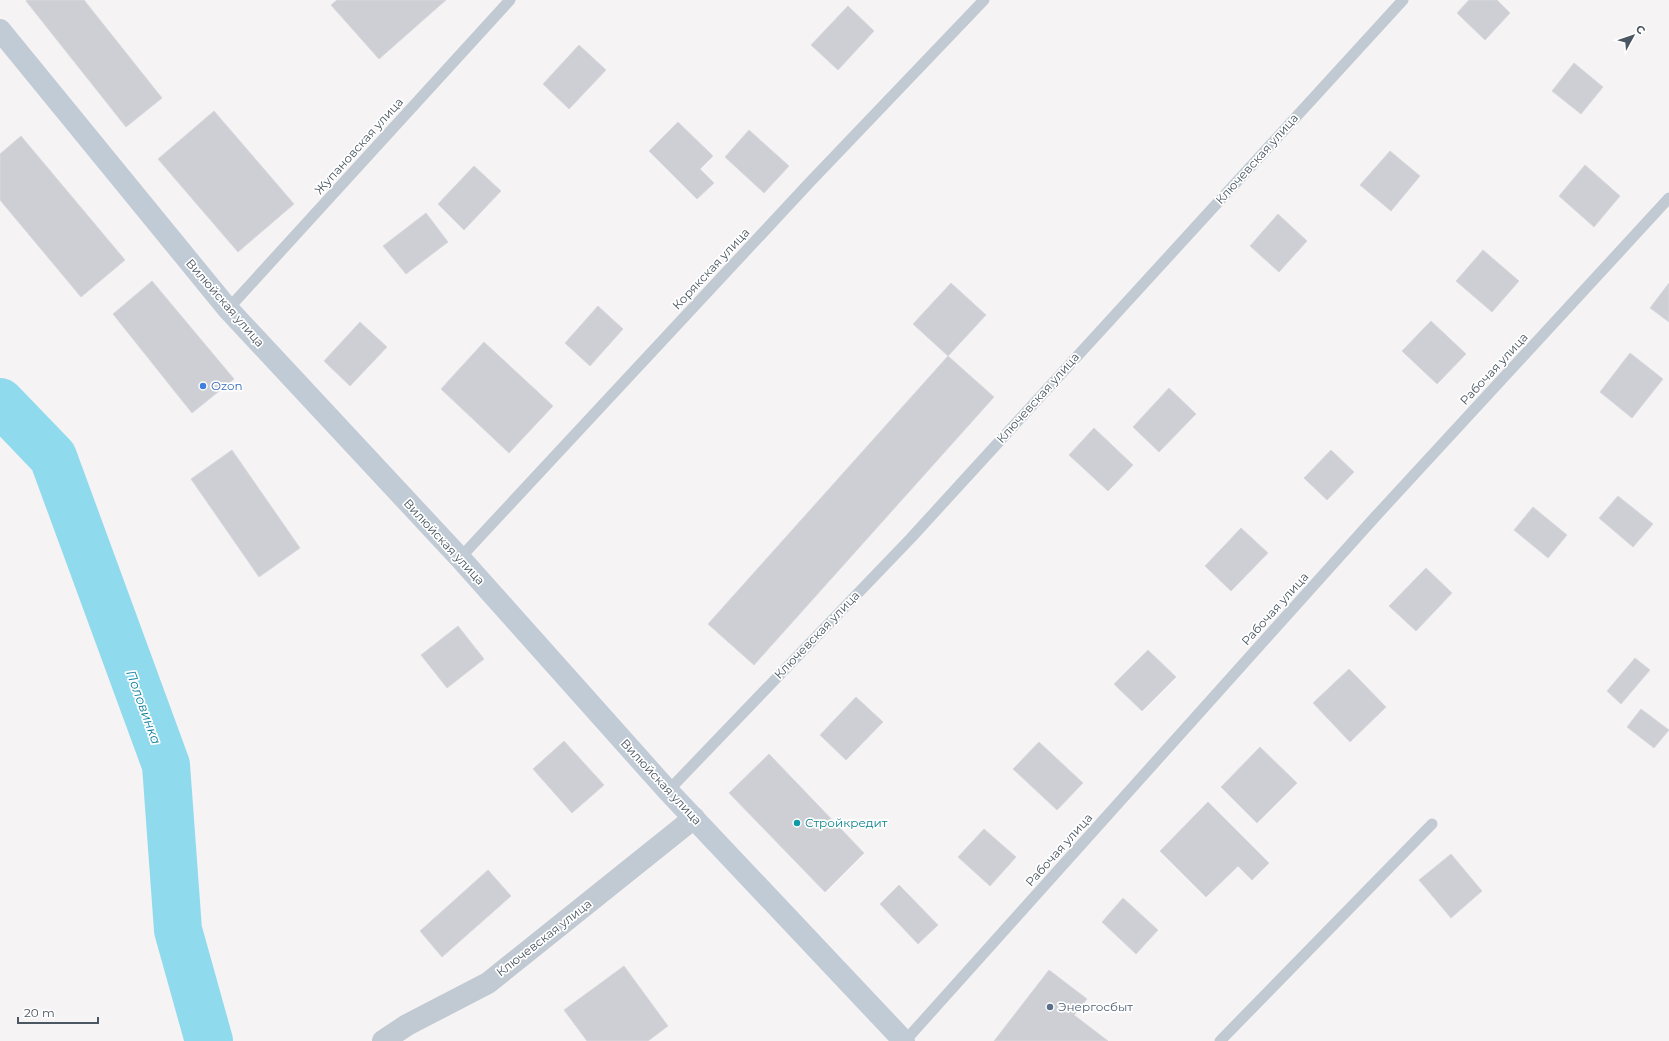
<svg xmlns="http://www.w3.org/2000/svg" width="1669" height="1041" font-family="Montserrat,sans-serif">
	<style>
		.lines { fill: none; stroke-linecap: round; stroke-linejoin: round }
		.river { stroke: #90daee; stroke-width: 48 }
		.building { fill: #cdcfd5; stroke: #d7d9de }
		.lane { stroke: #c1cad2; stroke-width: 11 }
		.street { stroke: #c1cad2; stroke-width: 22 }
		.secondary { stroke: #c1cbd6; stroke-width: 22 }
		.shop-dot { fill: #3f7fe0; stroke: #fff; stroke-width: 1.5 }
		.culture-dot { fill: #0f9aa8; stroke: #fff; stroke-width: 1.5 }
		.service-dot { fill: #5c6f8a; stroke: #fff; stroke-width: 1.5 }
		.labels { text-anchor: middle; stroke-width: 3.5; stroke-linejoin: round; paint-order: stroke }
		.street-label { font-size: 12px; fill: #4a5661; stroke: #fff }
		.shop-label { font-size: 12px; fill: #366cbe; stroke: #fff; text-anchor: start }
		.culture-label { font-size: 12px; fill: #0d838f; stroke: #fff; text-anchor: start }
		.service-label { font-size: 12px; fill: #4e5e75; stroke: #fff; text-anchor: start }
		.water-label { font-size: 13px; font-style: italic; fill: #0c7c9b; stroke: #fff }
	</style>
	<rect width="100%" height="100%" fill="#f5f3f3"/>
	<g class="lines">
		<path class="river" d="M 0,402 L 53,457 L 166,765 L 178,930 L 209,1041"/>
	</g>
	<path class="building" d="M 27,0 L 84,0 L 162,98 L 126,127 L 26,1 Z
		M 337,0 L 446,0 L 379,59 L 331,5 Z
		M 1469,0 L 1497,0 L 1510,13 L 1485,40 L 1457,13 Z
		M 848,6 L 874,31 L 838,70 L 811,45 Z
		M 579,45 L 606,70 L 569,109 L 543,84 Z
		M 1574,63 L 1603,87 L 1581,114 L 1552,91 Z
		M 214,111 L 294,204 L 238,252 L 158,159 Z
		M 678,122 L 713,156 L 700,169 L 714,183 L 697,199 L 649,151 Z
		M 749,130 L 789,166 L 764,193 L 725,157 Z
		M 21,136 L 125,260 L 81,297 L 0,200 L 0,154 Z
		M 1390,151 L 1420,176 L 1391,211 L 1360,185 Z
		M 1585,165 L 1620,196 L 1594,227 L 1559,196 Z
		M 474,166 L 501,191 L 464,230 L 438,204 Z
		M 426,213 L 448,242 L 406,274 L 383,246 Z
		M 1278,214 L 1307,241 L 1279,272 L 1250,246 Z
		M 1483,250 L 1519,281 L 1492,312 L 1456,281 Z
		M 152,281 L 234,379 L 192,413 L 113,314 Z
		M 951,283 L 986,315 L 948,356 L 913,324 Z
		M 1669,283 L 1669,322 L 1650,308 Z
		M 598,306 L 623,329 L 590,366 L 565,343 Z
		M 1431,321 L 1466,354 L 1437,384 L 1402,351 Z
		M 360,322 L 387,347 L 350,386 L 324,361 Z
		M 484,342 L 553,406 L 509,453 L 441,389 Z
		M 1630,353 L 1663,379 L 1632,418 L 1600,392 Z
		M 948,356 L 994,397 L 754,665 L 708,624 Z
		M 1169,388 L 1196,414 L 1159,452 L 1133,427 Z
		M 1094,428 L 1133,465 L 1108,491 L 1069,455 Z
		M 232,450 L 300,548 L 259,577 L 191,479 Z
		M 1331,450 L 1354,472 L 1327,500 L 1304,478 Z
		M 1618,496 L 1653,524 L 1633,547 L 1599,518 Z
		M 1533,507 L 1567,535 L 1548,558 L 1514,530 Z
		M 1241,528 L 1268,553 L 1231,591 L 1205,566 Z
		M 1426,568 L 1452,593 L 1416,631 L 1389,606 Z
		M 458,626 L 484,659 L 447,688 L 421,655 Z
		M 1148,650 L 1176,677 L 1142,711 L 1114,684 Z
		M 1635,658 L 1650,670 L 1621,704 L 1607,691 Z
		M 1349,669 L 1386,707 L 1350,742 L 1313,703 Z
		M 856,697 L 883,722 L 846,760 L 820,735 Z
		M 1641,709 L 1669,730 L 1654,748 L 1627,727 Z
		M 564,741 L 604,785 L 572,813 L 533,769 Z
		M 1039,742 L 1083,783 L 1057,810 L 1013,769 Z
		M 1260,747 L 1297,783 L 1257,823 L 1221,787 Z
		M 769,754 L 864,853 L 825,892 L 729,793 Z
		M 1208,802 L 1269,863 L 1252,880 L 1238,866 L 1206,897 L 1160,851 Z
		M 984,829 L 1016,857 L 990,886 L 958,857 Z
		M 1451,854 L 1482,891 L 1451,918 L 1419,880 Z
		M 488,870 L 511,896 L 442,957 L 420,931 Z
		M 899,885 L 938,925 L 918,944 L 880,904 Z
		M 1123,898 L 1158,930 L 1136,954 L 1102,922 Z
		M 624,966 L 668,1026 L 648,1041 L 587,1041 L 564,1010 Z
		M 1049,970 L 1087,999 L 1074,1015 L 1108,1041 L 994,1041 Z"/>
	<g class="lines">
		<path class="lane" d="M 228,309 L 510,0
			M 460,558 L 810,182 L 984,0
			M 668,791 L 911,538 L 1403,0
			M 905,1041 L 1375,517 L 1669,198
			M 1220,1041 L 1432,824"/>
		<path class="street" d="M 383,1041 L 407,1025 L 488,983 L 694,818"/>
		<path class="secondary" d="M 0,30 L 228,309 L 460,558 L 668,791 L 904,1041"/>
	</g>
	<circle class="shop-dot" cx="203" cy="386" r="4"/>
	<circle class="culture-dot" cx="797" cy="823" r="4"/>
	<circle class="service-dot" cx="1050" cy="1007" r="4"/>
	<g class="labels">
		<g class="street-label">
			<text transform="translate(359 146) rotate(-48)" y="4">Жупановская улица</text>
			<text transform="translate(1257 159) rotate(-48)" y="4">Ключевская улица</text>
			<text transform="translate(711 269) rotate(-47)" y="4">Корякская улица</text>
			<text transform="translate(225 303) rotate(49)" y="4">Вилюйская улица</text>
			<text transform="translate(1494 369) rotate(-47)" y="4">Рабочая улица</text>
			<text transform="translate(1038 398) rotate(-48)" y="4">Ключевская улица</text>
			<text transform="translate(444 542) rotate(47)" y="4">Вилюйская улица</text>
			<text transform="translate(1275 609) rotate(-48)" y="4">Рабочая улица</text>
			<text transform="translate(817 635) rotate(-46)" y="4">Ключевская улица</text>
			<text transform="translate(661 782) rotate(47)" y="4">Вилюйская улица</text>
			<text transform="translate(1059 850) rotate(-48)" y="4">Рабочая улица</text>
			<text transform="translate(544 938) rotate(-38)" y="4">Ключевская улица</text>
		</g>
		<g class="shop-label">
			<text x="211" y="390">Ozon</text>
		</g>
		<g class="culture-label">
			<text x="805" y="827">Стройкредит</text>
		</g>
		<g class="service-label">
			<text x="1058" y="1011">Энергосбыт</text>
		</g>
		<g class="water-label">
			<text transform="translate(144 707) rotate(70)" y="5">Половинка</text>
		</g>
	</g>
	<g transform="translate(1633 36) rotate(50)" stroke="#ffffff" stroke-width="3" paint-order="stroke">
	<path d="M0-3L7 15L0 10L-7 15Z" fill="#4a5661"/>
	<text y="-6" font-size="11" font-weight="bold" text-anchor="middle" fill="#4a5661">С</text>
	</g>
	<path d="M18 1017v6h80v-6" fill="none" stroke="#4a5661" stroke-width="2"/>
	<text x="24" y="1017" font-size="12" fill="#4a5661" stroke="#ffffff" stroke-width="3" paint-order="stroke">20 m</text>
</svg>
